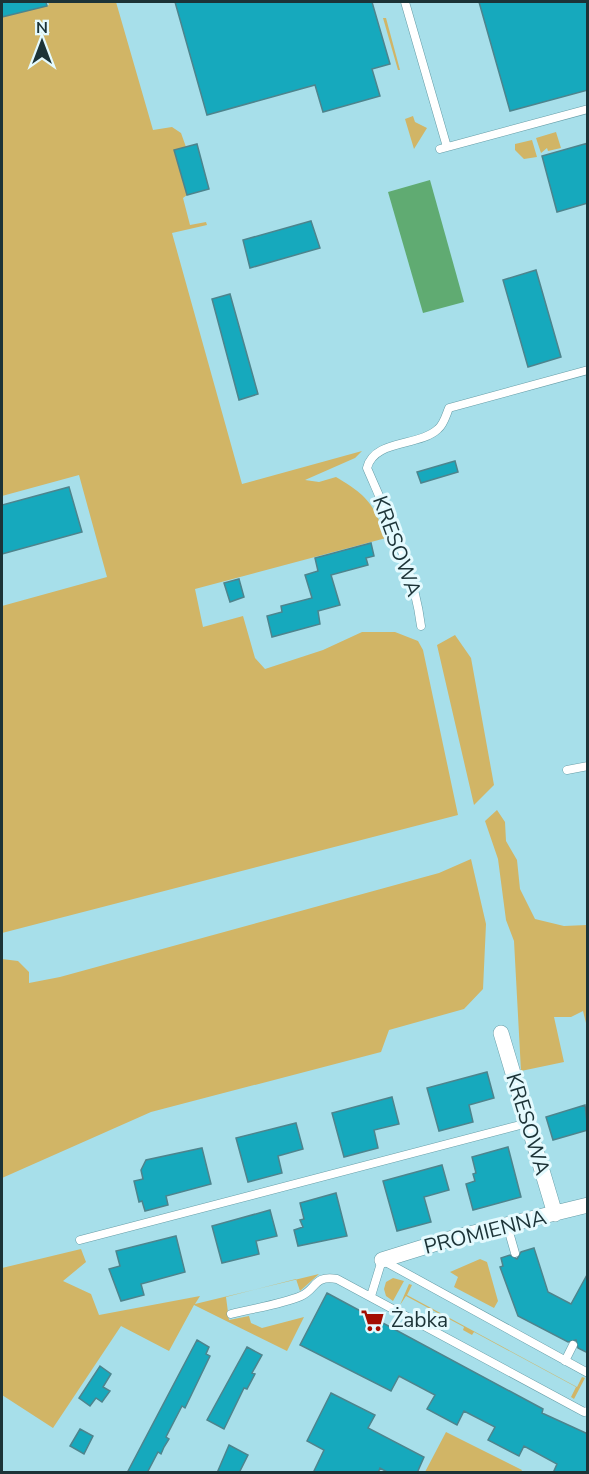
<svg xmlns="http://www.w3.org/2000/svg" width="589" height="1474" font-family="'Nunito Sans',sans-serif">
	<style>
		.green { fill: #d1b566 }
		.water { fill: #60ab72 }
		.building { fill: #16a9bd; stroke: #4d848d; stroke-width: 1.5 }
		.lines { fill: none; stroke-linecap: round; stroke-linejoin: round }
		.lane-casing { stroke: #669da7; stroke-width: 9 }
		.street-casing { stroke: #669da7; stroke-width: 16 }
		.lane { stroke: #fff; stroke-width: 8 }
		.street { stroke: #fff; stroke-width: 15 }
		.labels { text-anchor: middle; stroke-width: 6; stroke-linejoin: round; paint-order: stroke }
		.street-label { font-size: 21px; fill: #1c3337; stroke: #e4fafe }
		.poi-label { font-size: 21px; fill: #1c3337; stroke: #e4fafe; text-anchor: start }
	</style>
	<rect width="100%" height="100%" fill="#a7dfea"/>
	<path class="green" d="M 48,2 L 116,2 L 153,130 L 172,127 L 181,133 L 186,147 L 174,151 L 187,195 L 183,198 L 190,225 L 206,222 L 207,225 L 172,233 L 242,484 L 362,451 L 355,458 L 305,480 L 319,482 L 336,477 C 368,496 373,503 386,538 L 195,589 L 203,627 L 243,616 L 255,658 L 265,669 L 323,650 L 362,632 L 395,632 L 418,641 L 423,650 L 458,815 L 2,933 L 2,606 L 107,577 L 79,475 L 2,496 L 2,17 L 49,5 Z
		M 383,18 L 386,18 L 400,70 L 398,70 Z
		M 413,116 L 415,122 L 427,128 L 414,149 L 405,119 Z
		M 556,132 L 561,148 L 548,151 L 547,148 L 541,153 L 536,138 Z
		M 532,140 L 537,157 L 524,159 L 515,150 L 515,144 Z
		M 455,635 L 471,658 L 494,785 L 474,805 L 437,645 Z
		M 497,810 L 505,822 L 506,841 L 517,860 L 520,889 L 535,919 L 564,926 L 587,925 L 587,1027 L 583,1011 L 571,1017 L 554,1017 L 564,1062 L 521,1071 L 514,941 L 506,920 L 498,859 L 485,821 Z
		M 471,859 L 486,924 L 483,989 L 464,1009 L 389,1030 L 381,1052 L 151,1112 L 2,1178 L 2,959 L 18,961 L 29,972 L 29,983 L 60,977 L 439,873 Z
		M 81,1249 L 86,1262 L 63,1281 L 91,1294 L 99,1315 L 200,1296 L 195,1304 L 319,1274 L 300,1291 L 296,1279 L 226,1297 L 229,1320 L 249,1316 L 251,1323 L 262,1328 L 304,1317 L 287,1351 L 194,1305 L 169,1351 L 121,1326 L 53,1428 L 2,1395 L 2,1268 Z
		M 480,1259 L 487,1262 L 498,1301 L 494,1308 L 454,1287 L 458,1277 L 450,1272 Z
		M 393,1278 L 404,1281 L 393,1301 L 386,1296 L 384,1289 L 386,1282 Z
		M 409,1284 L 412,1285 L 407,1295 L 577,1387 L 582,1377 L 585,1378 L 574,1399 L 571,1397 L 576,1387 L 474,1332 L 472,1335 L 463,1330 L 464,1327 L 406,1296 L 400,1305 Z
		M 446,1432 L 522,1470 L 521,1472 L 425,1472 Z"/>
	<path class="water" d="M 430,180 L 464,302 L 423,313 L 388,192 Z"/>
	<path class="building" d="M 2,2 L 46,2 L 47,6 L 2,17 Z
		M 175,2 L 372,2 L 390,64 L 372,69 L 380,96 L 323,112 L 315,85 L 207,115 Z
		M 479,2 L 588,2 L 588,90 L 510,111 Z
		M 588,143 L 588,203 L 557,212 L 542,156 Z
		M 197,144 L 209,189 L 187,195 L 174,150 Z
		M 311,221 L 320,248 L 250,268 L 243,240 Z
		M 536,270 L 561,357 L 528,367 L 503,280 Z
		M 230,294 L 258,394 L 239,400 L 212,299 Z
		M 455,461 L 458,472 L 421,483 L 417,472 Z
		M 69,487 L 82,532 L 2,554 L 2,505 Z
		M 371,543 L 374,556 L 366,558 L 368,565 L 331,575 L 340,605 L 318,611 L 320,624 L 272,637 L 267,616 L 282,612 L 281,606 L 312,598 L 305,575 L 318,571 L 315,558 Z
		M 239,579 L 244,597 L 230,602 L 224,583 Z
		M 487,1072 L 494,1098 L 469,1105 L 473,1122 L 439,1131 L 427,1088 Z
		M 392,1097 L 399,1124 L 374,1130 L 378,1148 L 344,1157 L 332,1113 Z
		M 585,1105 L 588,1130 L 553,1140 L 546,1117 Z
		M 296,1123 L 303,1149 L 278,1156 L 282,1173 L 248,1182 L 236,1138 Z
		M 508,1147 L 521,1197 L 473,1210 L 466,1184 L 475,1181 L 473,1174 L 476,1173 L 472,1157 Z
		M 202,1148 L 211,1184 L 166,1196 L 168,1205 L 145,1211 L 142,1201 L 139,1202 L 134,1181 L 143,1179 L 141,1170 L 146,1160 Z
		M 442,1165 L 449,1190 L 424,1197 L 431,1222 L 397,1231 L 383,1181 Z
		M 336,1193 L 347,1236 L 298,1246 L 294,1230 L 303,1227 L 300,1220 L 304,1219 L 300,1203 Z
		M 270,1210 L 277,1236 L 256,1241 L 259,1254 L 222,1263 L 212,1226 Z
		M 176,1236 L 185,1272 L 141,1284 L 144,1295 L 121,1301 L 109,1269 L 120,1266 L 116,1251 Z
		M 534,1248 L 548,1292 L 571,1304 L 588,1273 L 588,1353 L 578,1348 L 576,1340 L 568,1342 L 518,1316 L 500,1267 L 503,1266 L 501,1258 L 510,1255 L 517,1259 L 521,1252 Z
		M 327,1293 L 543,1409 L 542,1413 L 588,1434 L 588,1473 L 553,1473 L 557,1464 L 524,1446 L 519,1456 L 488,1440 L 495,1427 L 464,1411 L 457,1425 L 427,1409 L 435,1395 L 399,1376 L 391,1391 L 300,1345 Z
		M 197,1340 L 209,1347 L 206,1354 L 210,1356 L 185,1408 L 182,1406 L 166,1437 L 169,1439 L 164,1447 L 161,1454 L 158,1452 L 147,1473 L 127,1473 Z
		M 247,1347 L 262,1355 L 252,1373 L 255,1374 L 247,1389 L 244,1388 L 224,1429 L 207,1420 Z
		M 100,1366 L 111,1374 L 103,1387 L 110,1391 L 102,1402 L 96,1398 L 90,1406 L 79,1398 Z
		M 331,1393 L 375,1415 L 368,1428 L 424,1457 L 417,1473 L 389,1473 L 380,1468 L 378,1473 L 313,1473 L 324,1450 L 307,1441 Z
		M 80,1429 L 93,1436 L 84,1454 L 70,1446 Z
		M 229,1445 L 248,1455 L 239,1473 L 217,1473 Z"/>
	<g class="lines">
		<defs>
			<path id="lane" d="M 405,2 L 447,147
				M 440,149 L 588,109
				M 421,626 C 414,570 389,519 367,468 C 374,439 419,447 438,429 C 444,424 446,415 449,408 L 588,370
				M 567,770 L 588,766
				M 507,1225 L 515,1253
				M 80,1240 L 528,1123
				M 371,1296 L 382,1260 L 588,1373
				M 231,1314 C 253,1308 280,1305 301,1296 C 317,1289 313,1275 337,1279 L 584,1412 L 588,1411
				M 565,1361 L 573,1345"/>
			<path id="street" d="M 501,1033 L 555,1214
				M 382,1260 L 453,1238 L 588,1205"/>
		</defs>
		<use href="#lane" class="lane-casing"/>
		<use href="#street" class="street-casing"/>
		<use href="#lane" class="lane"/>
		<use href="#street" class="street"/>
	</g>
	<defs>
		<symbol id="supermarket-bare" viewBox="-9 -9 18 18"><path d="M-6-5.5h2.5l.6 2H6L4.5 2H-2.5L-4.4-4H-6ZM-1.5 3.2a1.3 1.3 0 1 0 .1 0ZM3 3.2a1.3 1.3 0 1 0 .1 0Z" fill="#a30e01" stroke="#e4fafe" stroke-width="2.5" paint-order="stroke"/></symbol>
	</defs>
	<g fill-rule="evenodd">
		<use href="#supermarket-bare" x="356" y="1304" width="33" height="33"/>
	</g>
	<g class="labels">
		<g class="street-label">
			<text transform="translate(397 546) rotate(70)" y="7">KRESOWA</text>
			<text transform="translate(528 1124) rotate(73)" y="7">KRESOWA</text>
			<text transform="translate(485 1232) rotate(-14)" y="7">PROMIENNA</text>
		</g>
		<g class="poi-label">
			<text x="391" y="1327">Żabka</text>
		</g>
	</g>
	<rect width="589" height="1474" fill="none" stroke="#1c3337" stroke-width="6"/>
	<g transform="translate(42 42)" stroke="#e4fafe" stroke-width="4.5" paint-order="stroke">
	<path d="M0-4.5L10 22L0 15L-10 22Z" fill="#1c3337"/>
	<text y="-9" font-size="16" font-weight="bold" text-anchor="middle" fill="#1c3337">N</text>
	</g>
</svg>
